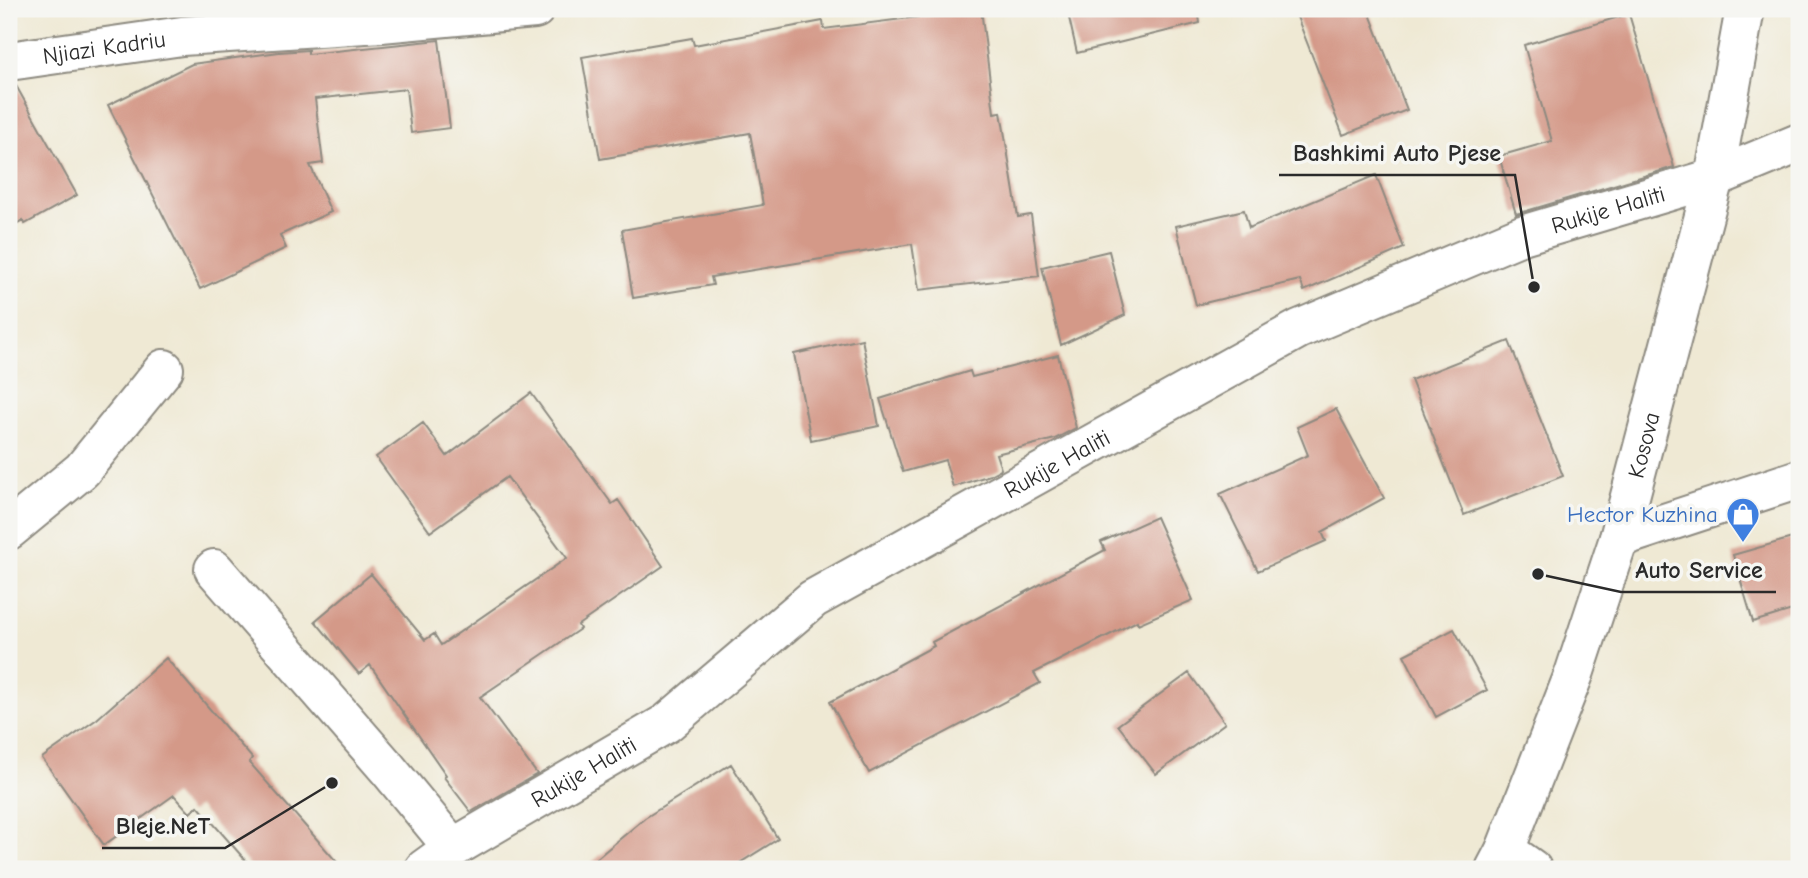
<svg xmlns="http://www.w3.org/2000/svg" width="1808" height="878" font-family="'Comic Neue',sans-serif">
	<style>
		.building { fill: #d49988 }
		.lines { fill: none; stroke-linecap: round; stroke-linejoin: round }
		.minor-casing { stroke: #8d8a80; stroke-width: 42 }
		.tertiary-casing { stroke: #8d8a80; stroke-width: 42 }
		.minor { stroke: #fff; stroke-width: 38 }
		.tertiary { stroke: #fff; stroke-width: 38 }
		.labels { text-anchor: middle; stroke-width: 7; stroke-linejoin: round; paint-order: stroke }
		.street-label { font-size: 23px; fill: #2b2b2b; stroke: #f6f6f2 }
		.shop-label { font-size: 23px; fill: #366cbe; stroke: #f6f6f2; text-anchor: end }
		.leader { fill: none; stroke: #2b2b2b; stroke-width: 2.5 }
		.callout-dot { fill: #2b2b2b; stroke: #f6f6f2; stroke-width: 2.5 }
		.callout-label { font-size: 24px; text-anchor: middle; font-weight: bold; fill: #2b2b2b; stroke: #f6f6f2; stroke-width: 7; stroke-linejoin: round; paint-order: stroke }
	</style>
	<rect width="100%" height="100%" fill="#f6f6f2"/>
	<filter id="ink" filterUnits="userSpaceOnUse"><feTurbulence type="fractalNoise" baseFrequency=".0143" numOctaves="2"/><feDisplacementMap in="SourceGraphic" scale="14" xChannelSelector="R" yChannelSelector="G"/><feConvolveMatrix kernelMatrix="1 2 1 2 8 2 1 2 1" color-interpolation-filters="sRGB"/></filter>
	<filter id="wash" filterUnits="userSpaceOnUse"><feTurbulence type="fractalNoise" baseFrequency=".00686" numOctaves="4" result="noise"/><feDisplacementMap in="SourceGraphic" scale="28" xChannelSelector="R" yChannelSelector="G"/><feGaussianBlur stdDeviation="1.57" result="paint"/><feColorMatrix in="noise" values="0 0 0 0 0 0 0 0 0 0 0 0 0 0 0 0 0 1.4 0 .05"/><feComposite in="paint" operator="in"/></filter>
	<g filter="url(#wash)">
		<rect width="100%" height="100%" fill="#efe9d4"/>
		<g id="blocks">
			<path class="building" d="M 981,9 L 994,113 L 1001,112 L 1018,217 L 1031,215 L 1039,276 L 919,290 L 912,244 L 711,277 L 713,285 L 633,298 L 622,230 L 763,205 L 750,133 L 600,159 L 582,57 L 692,38 L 694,45 L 823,21 L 824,29 Z
				M 1067,9 L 1198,9 L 1200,23 L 1077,53 Z
				M 1294,9 L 1368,9 L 1407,110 L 1343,135 Z
				M 1629,14 L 1674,167 L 1516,214 L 1499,156 L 1552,141 L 1524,45 Z
				M 439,40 L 450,128 L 411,133 L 406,89 L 315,99 L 323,163 L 310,165 L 331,212 L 280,235 L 286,248 L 200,289 L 108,105 L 192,64 L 279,52 L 308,50 L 308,54 Z
				M 9,82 L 14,82 L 77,195 L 25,224 L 23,220 L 9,228 Z
				M 1376,175 L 1404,248 L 1304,291 L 1300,280 L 1196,305 L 1176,226 L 1244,210 L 1249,228 Z
				M 1109,251 L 1125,315 L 1061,345 L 1042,267 Z
				M 862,339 L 879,426 L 811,440 L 794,354 Z
				M 1509,341 L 1563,476 L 1464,515 L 1411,380 Z
				M 1058,355 L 1076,428 L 1055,439 L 996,454 L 1001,469 L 990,475 L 953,487 L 945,460 L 903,472 L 880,399 L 970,371 L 972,377 Z
				M 531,393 L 612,504 L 618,500 L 663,566 L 578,625 L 580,629 L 480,697 L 537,774 L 471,812 L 444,777 L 446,775 L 370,665 L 359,674 L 315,621 L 371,574 L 425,640 L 434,634 L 441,645 L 567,558 L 507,477 L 430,532 L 376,457 L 423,423 L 447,456 Z
				M 1336,409 L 1384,498 L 1322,532 L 1326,541 L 1258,571 L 1220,494 L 1308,455 L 1297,427 Z
				M 1156,517 L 1193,600 L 1138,624 L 1137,621 L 1034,673 L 1040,683 L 869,773 L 830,702 L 934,646 L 932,642 L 1105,550 L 1101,542 Z
				M 1799,536 L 1799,608 L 1753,622 L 1733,555 Z
				M 1454,629 L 1487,690 L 1436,717 L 1404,655 Z
				M 166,658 L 252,758 L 249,762 L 343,869 L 253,869 L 198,806 L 190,813 L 174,795 L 104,845 L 42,758 L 97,719 Z
				M 1189,673 L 1225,723 L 1156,774 L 1118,725 Z
				M 731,764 L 778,839 L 730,869 L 584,869 L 645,818 Z"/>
		</g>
	</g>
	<g filter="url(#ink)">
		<use href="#blocks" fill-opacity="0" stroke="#8d8a80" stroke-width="2"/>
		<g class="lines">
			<defs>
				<g id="minor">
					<path id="s1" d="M 9,61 L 182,36 L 381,23 L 535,9"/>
					<path d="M 9,530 L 82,470 L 164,369"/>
					<path d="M 1619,538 L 1799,479"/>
					<path d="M 214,569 L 388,769 L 453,848"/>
					<path d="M 1505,850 L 1532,869"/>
					<path id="s2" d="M 424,869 L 453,848 L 667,723 L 813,599 L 1299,329 L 1522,235 L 1714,178 L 1799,143"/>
				</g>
				<g id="tertiary">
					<path id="s3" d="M 1495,869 L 1505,850 L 1574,674 L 1619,538 L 1714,178 L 1745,9"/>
				</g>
			</defs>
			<use href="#minor" class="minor-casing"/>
			<use href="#tertiary" class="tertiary-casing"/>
			<use href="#minor" class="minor"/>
			<use href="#tertiary" class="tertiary"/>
		</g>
	</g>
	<defs>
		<symbol id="shop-pin" viewBox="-11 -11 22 30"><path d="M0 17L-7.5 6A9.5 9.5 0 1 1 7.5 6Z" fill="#3f7fe0" stroke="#f6f6f2"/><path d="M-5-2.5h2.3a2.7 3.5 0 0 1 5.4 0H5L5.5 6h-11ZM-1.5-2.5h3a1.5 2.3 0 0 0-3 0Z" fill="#fff"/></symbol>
	</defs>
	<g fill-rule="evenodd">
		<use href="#shop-pin" x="1724" y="495" width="38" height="52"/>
	</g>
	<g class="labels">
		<g class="street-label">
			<text dy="8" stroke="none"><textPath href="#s1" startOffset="96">Njiazi Kadriu</textPath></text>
			<text dy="8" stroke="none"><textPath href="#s2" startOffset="1363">Rukije Haliti</textPath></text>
			<text dy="8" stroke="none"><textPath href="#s3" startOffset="450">Kosova</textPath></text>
			<text dy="8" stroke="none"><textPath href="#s2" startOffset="754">Rukije Haliti</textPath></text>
			<text dy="8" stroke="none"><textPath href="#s2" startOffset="187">Rukije Haliti</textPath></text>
		</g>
		<g class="shop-label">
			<text x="1718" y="522">Hector Kuzhina</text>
		</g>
	</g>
	<path class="leader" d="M1534 287L1515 175H1279M1538 574L1621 592H1776M332 783L225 848H102"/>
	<g class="callout-dot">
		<circle cx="1534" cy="287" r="7"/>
		<circle cx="1538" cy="574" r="7"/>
		<circle cx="332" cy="783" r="7"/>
	</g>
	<g class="callout-label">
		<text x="1397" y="161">Bashkimi Auto Pjese</text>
		<text x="1699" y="578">Auto Service</text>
		<text x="163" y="834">Bleje.NeT</text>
	</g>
	<rect width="1808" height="878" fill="none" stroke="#f6f6f2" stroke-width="35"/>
</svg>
